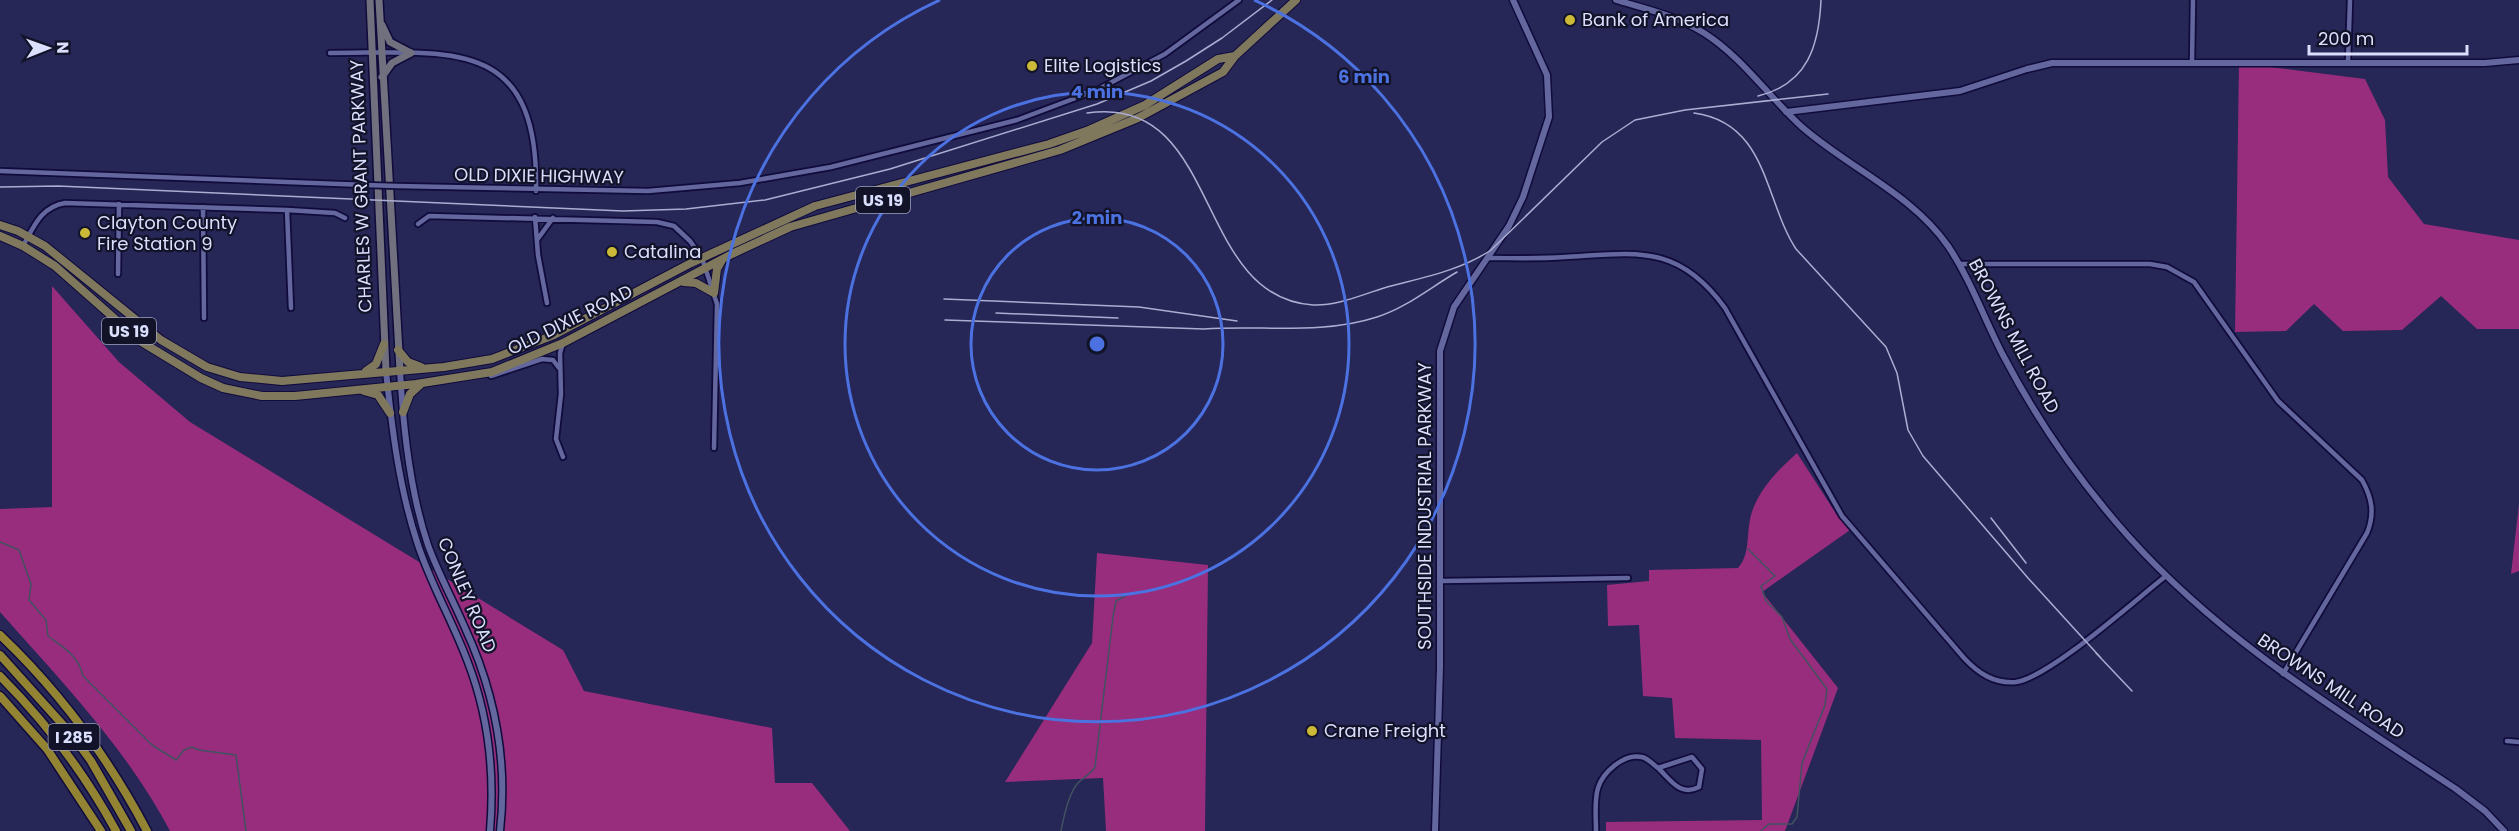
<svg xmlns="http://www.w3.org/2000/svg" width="2519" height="831" font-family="Poppins,sans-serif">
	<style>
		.forest { fill: #972d7c }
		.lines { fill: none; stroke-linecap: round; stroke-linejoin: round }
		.stream { stroke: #425260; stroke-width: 1.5 }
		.minor-casing { stroke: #100b3b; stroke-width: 8 }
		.tertiary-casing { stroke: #100b3b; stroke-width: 9 }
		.secondary-casing { stroke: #100b3b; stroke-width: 10 }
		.primary-casing { stroke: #100b3b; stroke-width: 10 }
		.motorway-casing { stroke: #100b3b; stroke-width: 11 }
		.minor { stroke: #63679e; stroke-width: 4.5 }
		.tertiary { stroke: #63679e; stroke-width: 6 }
		.secondary { stroke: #71707e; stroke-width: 7 }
		.primary { stroke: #7f785d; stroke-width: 8 }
		.motorway { stroke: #928432; stroke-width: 8 }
		.rail { stroke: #abaed2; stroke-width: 1.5 }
		.minor-bridge-casing { stroke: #100b3b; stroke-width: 8; stroke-linecap: butt }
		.minor-bridge { stroke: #63679e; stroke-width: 4.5 }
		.ring { fill: none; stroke: #4c72e2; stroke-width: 3 }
		.poi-dot { fill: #cdb938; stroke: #121328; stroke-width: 2 }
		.labels { text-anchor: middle; stroke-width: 4.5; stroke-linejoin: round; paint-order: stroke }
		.shield { fill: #121328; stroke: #9fa2be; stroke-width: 1.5 }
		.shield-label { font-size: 16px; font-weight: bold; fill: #dbdffe }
		.poi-label { font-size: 18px; fill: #dbdffe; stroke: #121328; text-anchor: start }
		.street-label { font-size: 18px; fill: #dbdffe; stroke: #121328 }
		.centre { fill: #4c72e2; stroke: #121328; stroke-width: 3 }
		.ring-label { font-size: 18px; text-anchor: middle; font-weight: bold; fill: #4c72e2; stroke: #121328; stroke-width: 4.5; stroke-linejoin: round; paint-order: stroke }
	</style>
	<rect width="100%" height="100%" fill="#262657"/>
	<path class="forest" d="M 2239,63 L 2365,79 L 2385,120 L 2388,177 L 2424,224 L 2519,240 L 2519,329 L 2477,329 L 2441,296 L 2402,330 L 2343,331 L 2314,304 L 2286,331 L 2235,332 Z
		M 52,286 L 119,362 L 190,422 L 563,650 L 584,691 L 772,728 L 775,783 L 812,783 L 850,831 L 170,831 C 127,749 61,681 0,612 L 0,509 L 52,507 Z
		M 1797,453 L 1837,515 L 1850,530 L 1762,592 L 1838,688 L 1785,831 L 1606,831 L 1606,822 L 1762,820 L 1761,740 L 1675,738 L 1672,698 L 1643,696 L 1639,625 L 1608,626 L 1607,585 L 1649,581 L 1649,570 L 1738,568 C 1752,553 1745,528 1753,509 C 1762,486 1779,469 1797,453 Z
		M 2519,504 L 2519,571 L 2511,574 Z
		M 1097,553 L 1208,565 L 1205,831 L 1106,831 L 1103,778 L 1005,782 L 1092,643 Z"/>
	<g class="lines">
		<path class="stream" d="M 0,542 L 19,550 L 31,584 L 29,600 L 46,620 L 48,636 C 64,648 78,655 83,676 L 152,745 L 176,760 L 184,750 L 192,747 L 199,750 L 236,755 L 246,831
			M 1748,549 L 1775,576 L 1761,586 L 1766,601 L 1782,617 L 1790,639 L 1827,689 L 1825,705 L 1802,763 L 1797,817 L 1792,824 L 1769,824 L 1761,831
			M 1061,831 C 1064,816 1068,796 1077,784 C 1083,777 1090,775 1095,767 L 1113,617 L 1116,601 L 1127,595"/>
		<defs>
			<path id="minor" d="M 330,53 C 449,53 539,34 536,191
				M 2192,62 L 2193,0
				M 2348,62 L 2350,0
				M 0,171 L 366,185
				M 397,186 L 648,191 L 740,183 L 831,167 L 1017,120 L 1097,90 L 1165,54 L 1239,0
				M 203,207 L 204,318
				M 287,210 L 291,308
				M 535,217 L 538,255 L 547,303
				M 418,224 L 429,216 L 657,222 L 674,226 L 690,241 L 702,258 L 717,304 L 714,448
				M 537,240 L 553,218
				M 23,246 C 34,226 41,207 65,203 L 287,210 L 335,213 L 345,218
				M 1487,258 C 1513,258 1539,259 1565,257 C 1636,253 1678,243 1725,308 L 1842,516 L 1964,658 C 1978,673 1994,684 2016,682 C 2050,677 2135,600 2166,576
				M 1959,264 L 2150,264 L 2167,267 L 2194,282 L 2278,401 L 2362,480 C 2372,498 2375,513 2367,533 L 2283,674
				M 118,274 L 119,204
				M 491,376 L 542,359 L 553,360 L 559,368
				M 563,457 L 556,439 L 561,394 L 560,353 L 563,343
				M 1440,581 L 1628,578
				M 2507,741 L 2519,742
				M 1692,757 L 1702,769 L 1699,787 C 1680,797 1671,780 1658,768 Z
				M 1596,831 C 1596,817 1594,801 1598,788 C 1603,772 1624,753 1642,757 C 1647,758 1653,764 1658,768"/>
			<path id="tertiary" d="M 1616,0 C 1646,9 1677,16 1704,33 C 1742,57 1769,97 1802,127 C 1849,168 1912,194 1948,246 C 1971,280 1985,321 2004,357 C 2038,422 2080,482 2129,537 C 2222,641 2340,712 2456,789 L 2485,811 L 2504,831
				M 1786,112 L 1960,91 L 2027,69 L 2052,63 L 2485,63 L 2519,60
				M 400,370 C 403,426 410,492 428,545 C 438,573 453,600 465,628 C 494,691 508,761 500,831
				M 386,371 C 392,429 399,487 417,542 C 430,583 452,620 467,660 C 489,716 495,771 490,831
				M 1435,831 L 1440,667 L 1440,351 L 1454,307 L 1509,226 L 1523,197 L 1549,117 L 1547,75 L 1513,0"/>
			<path id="secondary" d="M 370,0 L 386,371
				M 379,0 L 400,370
				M 382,25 L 390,42 L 411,53
				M 382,77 L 392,63 L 411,53"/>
			<path id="primary" d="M 0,225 L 18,231 L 45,246 L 161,340 L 207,367 L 240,377 L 282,381 L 444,367 L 492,359 L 554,335 L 691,263 L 815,206 L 1049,144 L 1089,130 L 1145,105 L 1218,59 L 1235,56
				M 0,236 L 23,246 L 55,266 L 140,341 L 201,378 L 223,388 L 262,396 L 295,396 L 416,384 L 492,372 L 563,343 L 732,254 L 790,227 L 1060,150 L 1138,118 L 1223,72 L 1235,56 L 1296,0
				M 684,282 L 696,283 L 714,293 L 717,269 L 722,260
				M 398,350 L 408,362 L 421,367
				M 366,371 L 376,364 L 384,344
				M 364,391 L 378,395 L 390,413
				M 403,412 L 410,394 L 421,384"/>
			<path id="motorway" d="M 0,635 C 61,693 108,757 147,831
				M 0,655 L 72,735 L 91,761 L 131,831
				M 0,676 C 46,722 85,774 116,831
				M 0,696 L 47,749 L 101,831"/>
		</defs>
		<use href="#minor" class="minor-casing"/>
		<use href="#tertiary" class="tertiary-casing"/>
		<use href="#secondary" class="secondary-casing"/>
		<use href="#primary" class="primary-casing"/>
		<use href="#motorway" class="motorway-casing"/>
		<use href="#minor" class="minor"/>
		<use href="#tertiary" class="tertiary"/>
		<use href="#secondary" class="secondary"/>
		<use href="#primary" class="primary"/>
		<use href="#motorway" class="motorway"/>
		<path class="rail" d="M 1758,96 C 1808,84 1819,45 1821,0
			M 1087,113 C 1222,93 1192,297 1313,305 C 1337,306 1361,295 1384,288 C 1420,278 1460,271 1491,250 L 1602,142 L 1635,120 L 1685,110 L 1828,94
			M 1694,113 C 1768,123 1764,200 1796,249 L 1886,347 L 1897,373 L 1908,430 L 1923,456 L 2028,578 L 2101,658
			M 0,187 L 58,186 L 623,211 L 686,209 L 765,200 L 890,169 L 1097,104 L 1151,81 L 1186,61 L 1222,38 L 1272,0
			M 944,299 L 1139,307 L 1237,321
			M 996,313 L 1118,318
			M 945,320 L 1204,329 C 1261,325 1322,335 1377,317 C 1406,308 1431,287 1457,272
			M 1991,518 L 2026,563
			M 2096,653 L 2132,691"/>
		<defs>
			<path id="minor-bridge" d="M 366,185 L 397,186"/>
		</defs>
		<use href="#minor-bridge" class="minor-bridge-casing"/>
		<use href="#minor-bridge" class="minor-bridge"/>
	</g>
	<g class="ring">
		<circle cx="1097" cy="344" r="126"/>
		<circle cx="1097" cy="344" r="252"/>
		<path d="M1254 0A378 378 0 1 1 940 0"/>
	</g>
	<g class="poi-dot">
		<circle cx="1570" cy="20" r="6"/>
		<circle cx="1032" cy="66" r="6"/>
		<circle cx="85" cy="233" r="6"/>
		<circle cx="612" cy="252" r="6"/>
		<circle cx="1312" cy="731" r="6"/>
	</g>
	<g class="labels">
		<g class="shield">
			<rect x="856" y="187" width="54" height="26" rx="4.5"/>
			<rect x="102" y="318" width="54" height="26" rx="4.5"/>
			<rect x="48.5" y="724" width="51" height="26" rx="4.5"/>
		</g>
		<g class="shield-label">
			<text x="883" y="206">US 19</text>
			<text x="129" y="337">US 19</text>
			<text x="74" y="743">I 285</text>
		</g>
		<g class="poi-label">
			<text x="1582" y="26">Bank of America</text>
			<text x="1044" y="72">Elite Logistics</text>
			<text x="97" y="229">Clayton County<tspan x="97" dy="21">Fire Station 9</tspan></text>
			<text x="624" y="258">Catalina</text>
			<text x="1324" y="737">Crane Freight</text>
		</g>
		<g class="street-label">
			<text transform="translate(539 176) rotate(1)" y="6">OLD DIXIE HIGHWAY</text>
			<text transform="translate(361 186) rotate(-92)" y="6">CHARLES W GRANT PARKWAY</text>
			<text transform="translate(570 320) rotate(-26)" y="6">OLD DIXIE ROAD</text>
			<text transform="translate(2014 336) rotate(62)" y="6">BROWNS MILL ROAD</text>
			<text transform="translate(1425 506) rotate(-90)" y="6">SOUTHSIDE INDUSTRIAL PARKWAY</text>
			<text transform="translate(467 595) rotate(67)" y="6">CONLEY ROAD</text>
			<text transform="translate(2331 686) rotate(34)" y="6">BROWNS MILL ROAD</text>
		</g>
	</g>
	<circle cx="1097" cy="344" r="9" class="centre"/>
	<g class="ring-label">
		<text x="1364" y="83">6 min</text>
		<text x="1097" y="98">4 min</text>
		<text x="1097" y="224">2 min</text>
	</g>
	<g transform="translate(48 48) rotate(89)" stroke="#121328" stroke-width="4.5" paint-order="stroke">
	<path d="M0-4.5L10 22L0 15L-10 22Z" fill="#dbdffe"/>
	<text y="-9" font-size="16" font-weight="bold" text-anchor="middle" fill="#dbdffe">N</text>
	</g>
	<path d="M2309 45v9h158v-9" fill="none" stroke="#dbdffe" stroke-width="3"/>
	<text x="2318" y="45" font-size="18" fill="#dbdffe" stroke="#121328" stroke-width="4.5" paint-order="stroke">200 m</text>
</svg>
